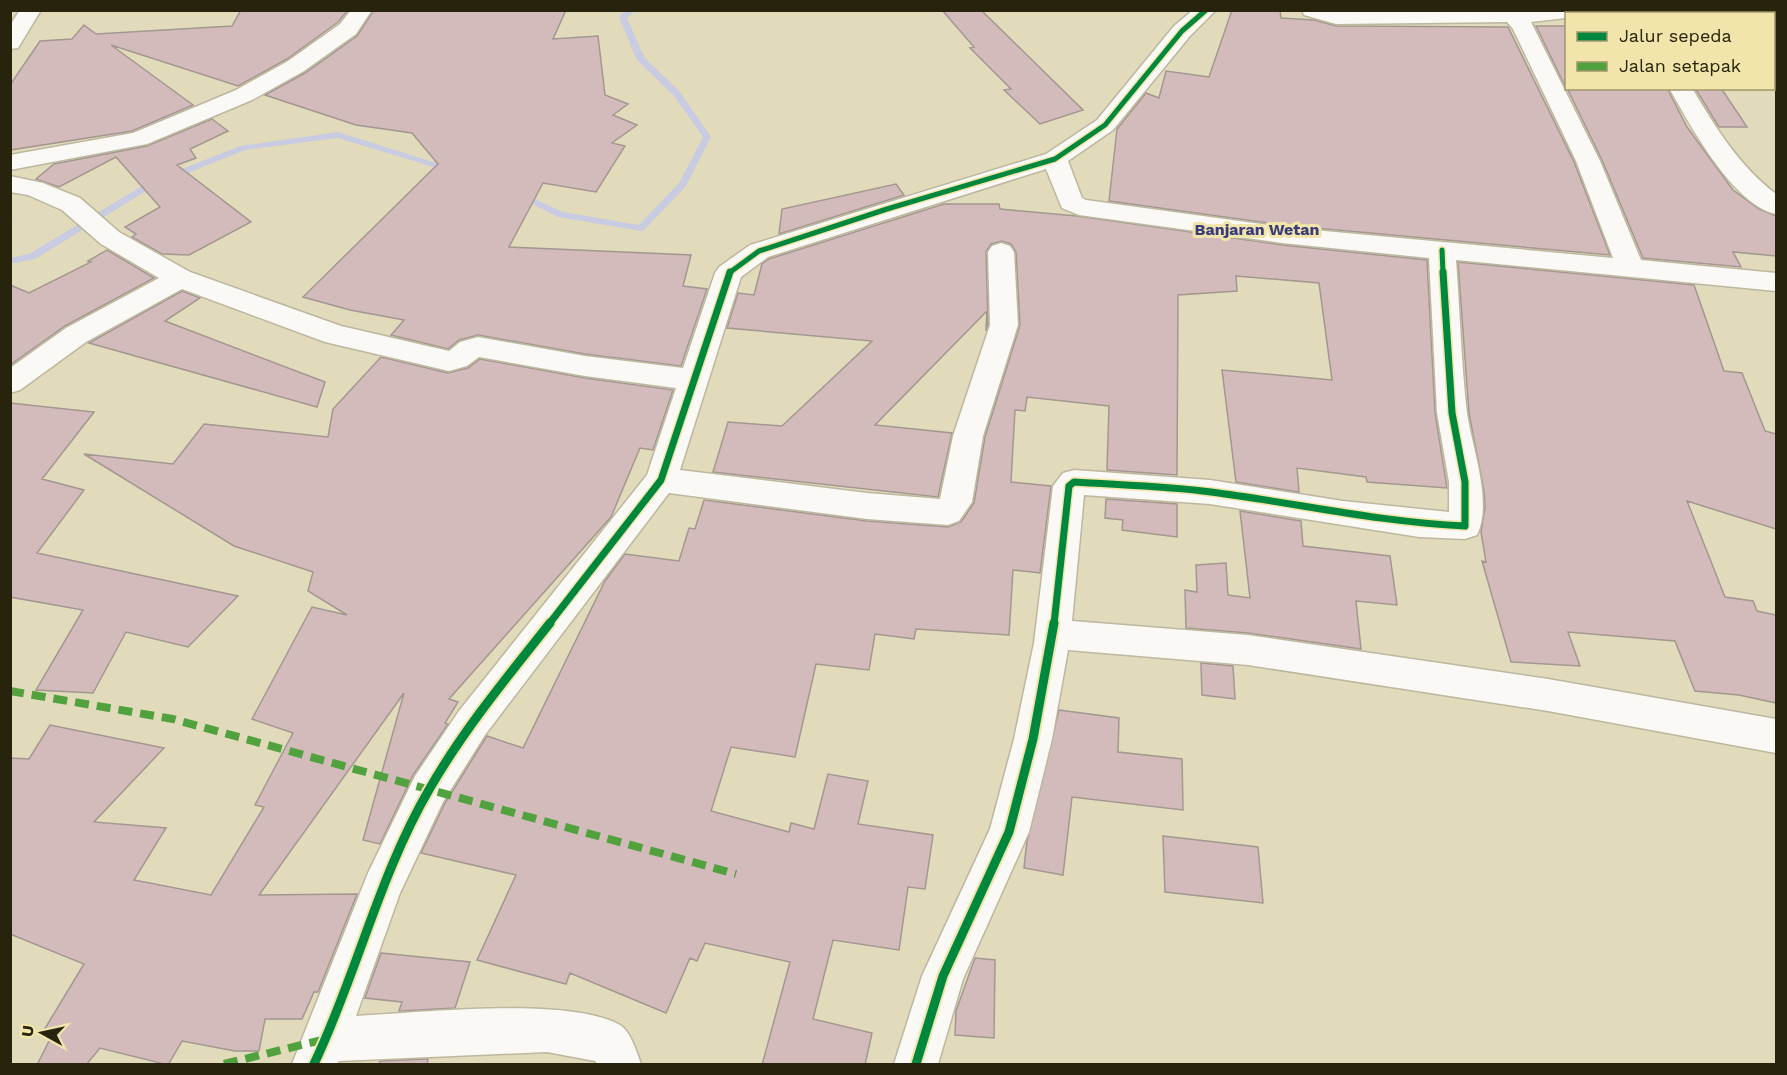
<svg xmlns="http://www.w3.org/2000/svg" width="1787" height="1075" font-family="'Work Sans',sans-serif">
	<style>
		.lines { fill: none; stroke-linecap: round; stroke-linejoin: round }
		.stream { fill: #c8cbe1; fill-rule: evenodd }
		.building { fill: #d3bbbc; stroke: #a39790; stroke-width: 1.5 }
		.minor-casing { stroke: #bdb79f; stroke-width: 3 }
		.tertiary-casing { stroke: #bdb79f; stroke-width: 3 }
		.path { stroke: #d8d6cb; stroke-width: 3; stroke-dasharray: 1 3; stroke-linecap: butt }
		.minor { fill: #faf9f5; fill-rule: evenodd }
		.tertiary { fill: #faf9f5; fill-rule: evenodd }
		.quiet { stroke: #51a23e; stroke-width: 8; stroke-dasharray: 14 8; stroke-linecap: butt }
		.cycleway-far2-casing { stroke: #f1e5ab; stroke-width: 8 }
		.cycleway-far1-casing { stroke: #f1e5ab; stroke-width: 10 }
		.cycleway-casing { stroke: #f1e5ab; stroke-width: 13 }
		.cycleway-far2 { stroke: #00873e; stroke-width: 5 }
		.cycleway-far1 { stroke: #00873e; stroke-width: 7 }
		.cycleway { stroke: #00873e; stroke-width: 9 }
		.labels { text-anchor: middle; stroke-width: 6; stroke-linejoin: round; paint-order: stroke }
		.far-quarter-label { font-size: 16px; font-weight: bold; fill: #393c78; stroke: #f1e5ab }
	</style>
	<rect width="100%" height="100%" fill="#e1dabb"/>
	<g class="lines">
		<path class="stream" d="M 626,10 L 636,10 L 627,18 L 644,57 L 680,92 L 711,137 L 686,186 L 644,230 L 641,231 L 558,217 L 514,195 L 519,192 L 522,193 L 563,212 L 639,225 L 679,183 L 703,137 L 674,96 L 637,60 L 619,17 Z
			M 338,132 L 458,170 L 456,172 L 450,172 L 338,138 L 245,150 L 153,187 L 35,259 L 10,264 L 10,258 L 29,254 L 147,183 L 240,146 Z"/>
	</g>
	<path class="building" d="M 241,10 L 348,10 L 338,22 L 287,59 L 238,86 L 111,45 L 193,105 L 132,131 L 10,150 L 10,85 L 40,41 L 72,39 L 84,25 L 96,34 L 232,26 Z
		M 374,10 L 566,10 L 553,39 L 598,36 L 605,95 L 628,104 L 613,115 L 637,125 L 612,143 L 625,146 L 596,192 L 543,183 L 509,247 L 691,255 L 683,286 L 707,289 L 681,366 L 585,354 L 478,335 L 459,340 L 448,349 L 391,335 L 404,320 L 350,310 L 303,297 L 438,164 L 412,133 L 356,125 L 265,95 L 305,73 L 357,36 Z
		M 942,10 L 981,10 L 1083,110 L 1040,124 L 1004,90 L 1011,89 L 970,48 L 974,47 Z
		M 1232,10 L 1280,10 L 1281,18 L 1314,20 L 1336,26 L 1508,27 L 1574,162 L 1610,255 L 1282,225 L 1109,201 L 1117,129 L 1146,93 L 1159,98 L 1166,71 L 1209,77 Z
		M 1536,26 L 1566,26 L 1566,88 Z
		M 1567,88 L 1667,88 L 1687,127 L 1733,190 L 1759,209 L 1776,216 L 1776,256 L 1733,252 L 1741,267 L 1643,258 L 1602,160 Z
		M 1695,88 L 1721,88 L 1747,127 L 1719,127 Z
		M 212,119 L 228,131 L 190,149 L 196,158 L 177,165 L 251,222 L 189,255 L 162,254 L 132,237 L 136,234 L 125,227 L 160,207 L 116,157 L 59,187 L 36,179 L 54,164 L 147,146 Z
		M 896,184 L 904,195 L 779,234 L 782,209 Z
		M 944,204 L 999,204 L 1000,209 L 1077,216 L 1282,245 L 1427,260 L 1435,413 L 1447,488 L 1367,482 L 1366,477 L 1297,468 L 1299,492 L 1236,482 L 1222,370 L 1332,380 L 1319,283 L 1236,276 L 1237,291 L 1178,295 L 1177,475 L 1107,470 L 1109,406 L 1027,397 L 1025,411 L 1015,410 L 1011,482 L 1051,486 L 1040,573 L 1013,570 L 1009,635 L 916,629 L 914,639 L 875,634 L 869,670 L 816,664 L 795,757 L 731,747 L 711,811 L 789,832 L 791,823 L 814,829 L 828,774 L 868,781 L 858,824 L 933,835 L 925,889 L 908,887 L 899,950 L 833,940 L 813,1019 L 872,1033 L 865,1065 L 762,1065 L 790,962 L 705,943 L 697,961 L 690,958 L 666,1013 L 570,973 L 566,984 L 477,960 L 516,875 L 421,853 L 445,803 L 487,736 L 523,748 L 605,581 L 625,554 L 679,561 L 689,528 L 695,529 L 704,500 L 867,521 L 948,527 L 961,522 L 974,503 L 985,437 L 1020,325 L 1016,252 L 1011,244 L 1002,241 L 991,244 L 986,252 L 988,325 L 986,331 L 987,311 L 875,425 L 952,433 L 938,497 L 713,472 L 728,422 L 782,426 L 872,341 L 727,328 L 738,293 L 754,295 L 762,264 L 769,259 Z
		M 107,250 L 154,278 L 65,326 L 10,365 L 10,285 L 29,293 L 91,262 L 88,261 Z
		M 1458,262 L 1694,285 L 1724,371 L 1742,373 L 1765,431 L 1776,434 L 1776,529 L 1687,501 L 1725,597 L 1753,601 L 1757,611 L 1776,615 L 1776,703 L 1739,695 L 1695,691 L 1675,641 L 1568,632 L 1580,666 L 1511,662 L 1482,561 L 1486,562 L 1481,532 L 1485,507 L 1484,491 L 1469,413 Z
		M 182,291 L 200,298 L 165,321 L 325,382 L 317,407 L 89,343 Z
		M 381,357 L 448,373 L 468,368 L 480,359 L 585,378 L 673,390 L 653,450 L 640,448 L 611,517 L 449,699 L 458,702 L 445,723 L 448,724 L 413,775 L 380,844 L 363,840 L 404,693 L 259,895 L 357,894 L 318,992 L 314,992 L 302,1019 L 265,1019 L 259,1051 L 235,1051 L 182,1041 L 168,1065 L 100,1048 L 86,1065 L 37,1065 L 51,1037 L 41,1035 L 84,964 L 10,934 L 10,758 L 29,759 L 50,725 L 164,748 L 94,822 L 166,828 L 134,880 L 211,895 L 264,807 L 255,805 L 293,733 L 252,719 L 312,607 L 347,615 L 308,591 L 313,572 L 234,546 L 84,454 L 173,464 L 204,424 L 328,437 L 333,409 Z
		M 10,403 L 94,412 L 42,479 L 84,490 L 37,553 L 238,596 L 188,647 L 126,632 L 93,693 L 36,690 L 83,610 L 10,597 Z
		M 1106,499 L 1177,504 L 1177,537 L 1122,530 L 1123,520 L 1105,518 Z
		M 1240,511 L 1301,521 L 1303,546 L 1390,556 L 1397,605 L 1356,601 L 1361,649 L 1248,633 L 1186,628 L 1185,590 L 1197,592 L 1196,565 L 1226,563 L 1228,595 L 1250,598 Z
		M 1201,663 L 1233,666 L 1235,699 L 1202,695 Z
		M 1059,710 L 1119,718 L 1118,752 L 1182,759 L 1183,810 L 1072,797 L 1063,875 L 1024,868 L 1027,841 Z
		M 1163,836 L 1258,847 L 1263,903 L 1165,892 Z
		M 381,953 L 470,962 L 455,1008 L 399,1011 L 402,1002 L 365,998 Z
		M 975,958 L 995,960 L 994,1038 L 955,1035 L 956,1011 Z
		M 428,1059 L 427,1065 L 379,1065 L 380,1061 Z"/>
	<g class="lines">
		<defs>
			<path id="minor" d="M 351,10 L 372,10 L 356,34 L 304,71 L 252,100 L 147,144 L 10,170 L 10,155 L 133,133 L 236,90 L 288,61 L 340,24 Z
				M 1193,10 L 1216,10 L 1190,36 L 1113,130 L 1068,161 L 1082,198 L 1086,200 L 1282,227 L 1613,258 L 1576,161 L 1513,29 L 1507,22 L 1336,24 L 1304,15 L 1302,10 L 1602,10 L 1604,14 L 1566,14 L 1566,18 L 1531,22 L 1600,161 L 1641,260 L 1776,273 L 1776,291 L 1456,260 C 1460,311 1461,362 1467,413 C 1472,447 1493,503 1477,535 L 1465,539 L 1419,537 L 1210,504 L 1084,495 L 1072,621 L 1248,635 L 1548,679 L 1776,719 L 1776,753 L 1548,711 L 1248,665 L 1068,650 L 1052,739 L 1029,832 L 963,979 L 938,1064 L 894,1064 L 922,976 L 990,829 L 1014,739 L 1034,643 L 1053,486 L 1063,473 L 1074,470 L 1210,480 L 1343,501 L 1449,512 L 1449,482 L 1437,413 L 1429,258 L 1282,243 L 1079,215 L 1062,208 L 1046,169 L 768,257 L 741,277 L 680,470 L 867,493 L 940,499 L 953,436 L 990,325 L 988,252 L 992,246 L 1001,243 L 1010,246 L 1014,252 L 1018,325 L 983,436 L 972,502 L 959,521 L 948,525 L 867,519 L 669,493 L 485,735 L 443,802 L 400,893 L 356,1016 C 419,1013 568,996 620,1025 C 631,1032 637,1053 641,1064 L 597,1064 L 595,1061 L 547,1052 L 339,1061 L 337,1064 L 292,1064 L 368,873 L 415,776 L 459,711 L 647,475 L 676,388 L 585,376 L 479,357 L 467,366 L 449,371 L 325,342 L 182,289 L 86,342 L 20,390 L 10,393 L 10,368 L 66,328 L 159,278 L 101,244 L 62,210 L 28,195 L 10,192 L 10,176 L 43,183 L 80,198 L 119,232 L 190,272 L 341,326 L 449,351 L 460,342 L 478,337 L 585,356 L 683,368 L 715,273 L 719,267 L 750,245 L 1046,154 L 1097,120 L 1174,26 Z
				M 1669,88 L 1692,88 C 1716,128 1739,166 1776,194 L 1776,214 C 1733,205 1690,125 1669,88 Z"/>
			<path id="tertiary" d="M 20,10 L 41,10 L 18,48 L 10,49 L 10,25 Z"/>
		</defs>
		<use href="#minor" class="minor-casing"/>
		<use href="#tertiary" class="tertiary-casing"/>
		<path class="path" d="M 10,219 L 56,236"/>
		<use href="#minor" class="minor"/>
		<use href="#tertiary" class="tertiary"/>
		<path class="quiet" d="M 10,691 L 173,719 L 736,874
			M 224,1064 L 326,1039"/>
		<defs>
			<path id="cycleway-far2" d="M 1442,250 L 1443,273
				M 729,273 L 759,251 L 887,209 L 1055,159 L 1105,125 L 1182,31 L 1206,10"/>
			<path id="cycleway-far1" d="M 549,624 L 661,480 L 730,272
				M 1054,624 L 1069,486 L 1074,482 C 1119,485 1166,486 1211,492 C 1296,503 1379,522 1465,526 L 1465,482 L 1452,413 L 1443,272"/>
			<path id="cycleway" d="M 314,1064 C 357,974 379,875 430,788 C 464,729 508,676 550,623
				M 916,1064 L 943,976 L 1009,832 L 1033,739 L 1054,623"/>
		</defs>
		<use href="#cycleway-far2" class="cycleway-far2-casing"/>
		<use href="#cycleway-far1" class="cycleway-far1-casing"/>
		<use href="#cycleway" class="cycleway-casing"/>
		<use href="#cycleway-far2" class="cycleway-far2"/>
		<use href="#cycleway-far1" class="cycleway-far1"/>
		<use href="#cycleway" class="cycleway"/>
	</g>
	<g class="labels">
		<g class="far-quarter-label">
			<text x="1257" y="235">Banjaran Wetan</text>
		</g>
	</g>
	<rect width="1787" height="1075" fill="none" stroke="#27230c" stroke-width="24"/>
	<rect x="1565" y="12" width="210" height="78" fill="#f1e5ab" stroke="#a0976b" stroke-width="1.5"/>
	<rect x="1577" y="32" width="30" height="9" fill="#00873e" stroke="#a0976b" stroke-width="1.5"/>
	<text x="1619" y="42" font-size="18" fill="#27230c">Jalur sepeda</text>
	<rect x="1577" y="62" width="30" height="9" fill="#51a23e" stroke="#a0976b" stroke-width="1.5"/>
	<text x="1619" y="72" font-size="18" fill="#27230c">Jalan setapak</text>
	<g transform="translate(42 1033) rotate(278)" stroke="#f1e5ab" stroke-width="4.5" paint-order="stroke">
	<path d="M0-4.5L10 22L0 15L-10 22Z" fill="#27230c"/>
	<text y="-9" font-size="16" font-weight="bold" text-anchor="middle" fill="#27230c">U</text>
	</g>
</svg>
